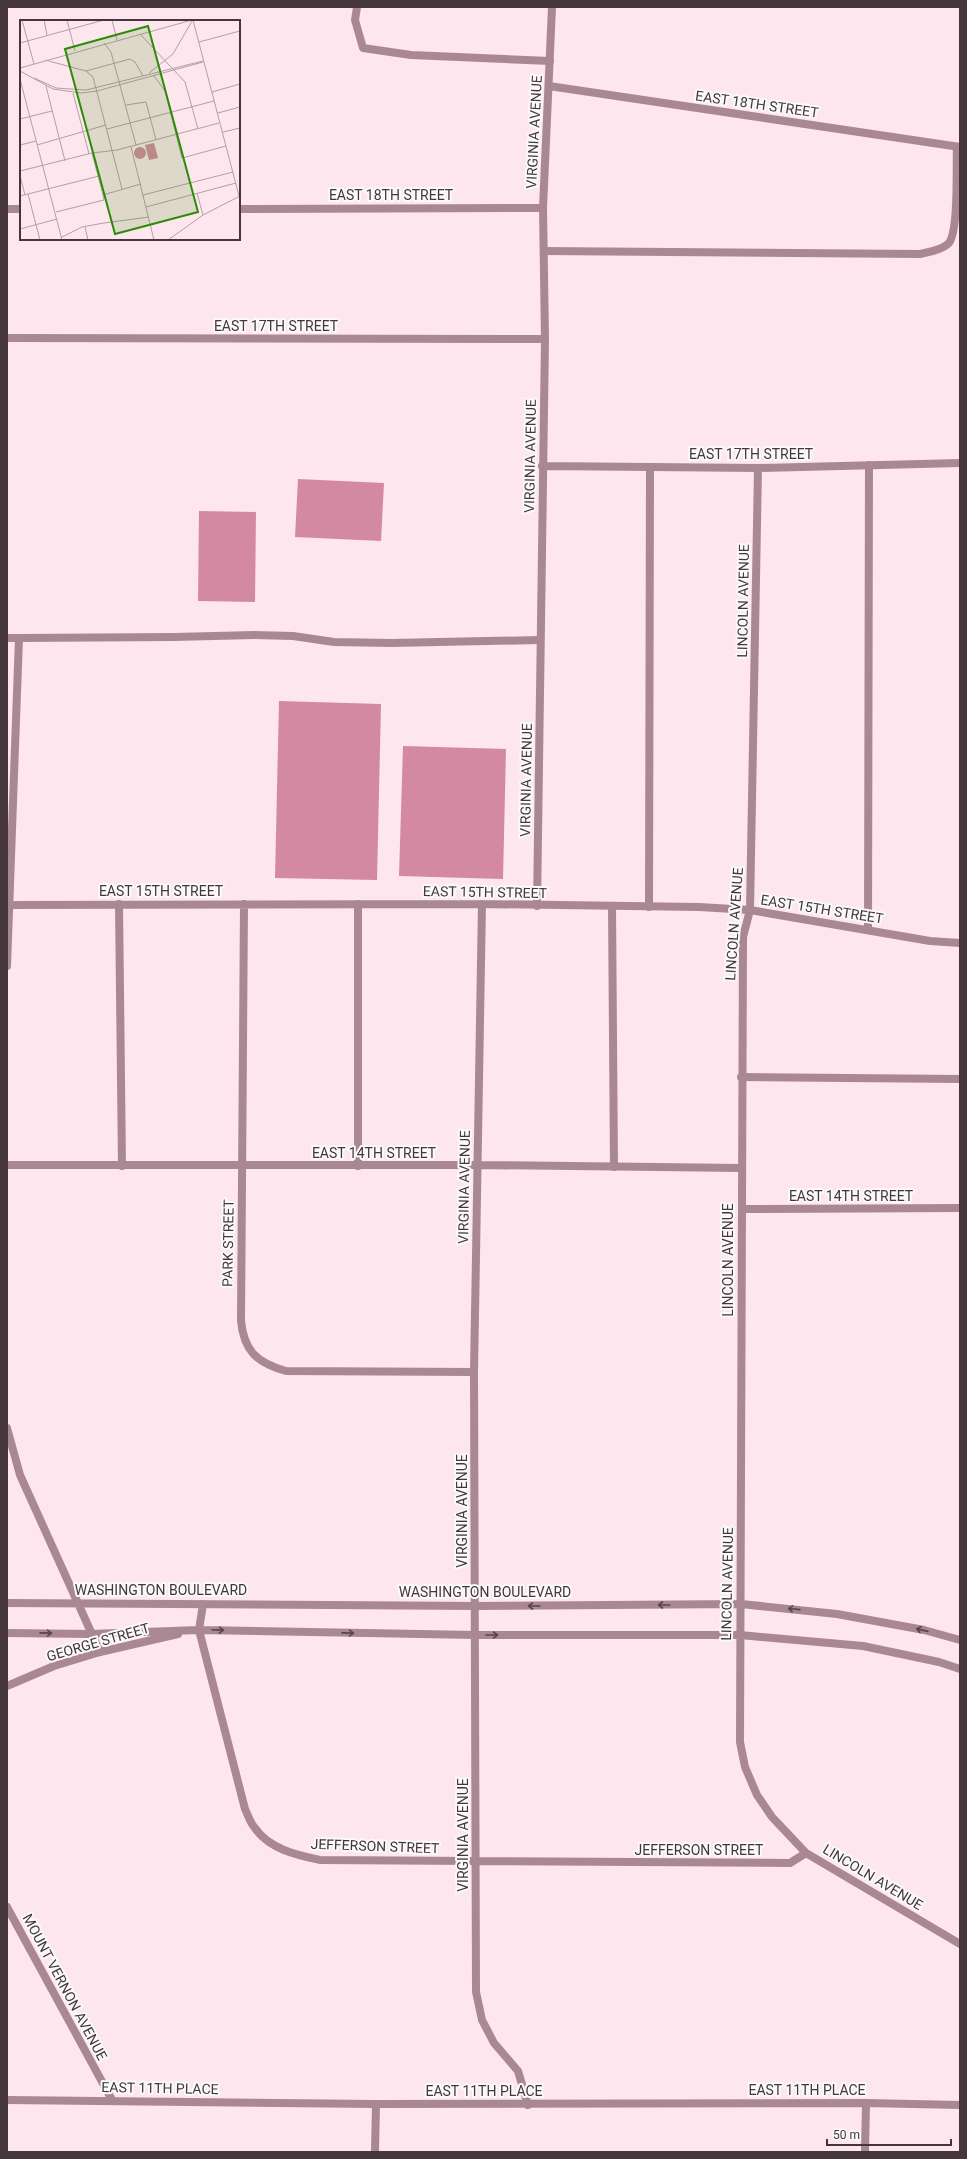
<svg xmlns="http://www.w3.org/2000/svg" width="967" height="2159" font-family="Roboto,sans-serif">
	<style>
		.water { fill: #d489a2 }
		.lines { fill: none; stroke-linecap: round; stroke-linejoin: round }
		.service { stroke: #aa8892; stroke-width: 8 }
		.minor { stroke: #aa8892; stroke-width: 8 }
		.tertiary { stroke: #aa8892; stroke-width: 8 }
		.oneway { stroke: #58464c }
		.labels { text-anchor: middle; stroke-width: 4; stroke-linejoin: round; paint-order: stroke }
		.street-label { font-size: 14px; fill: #44363a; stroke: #fafafa }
		.inset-road { fill: none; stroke: #b3a0a5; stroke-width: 1 }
		.view { fill: #2b8d04; fill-opacity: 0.15; stroke: #2b8d04; stroke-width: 2 }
		.inset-edge { fill: none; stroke: #44363a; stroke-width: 2 }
	</style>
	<rect width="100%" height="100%" fill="#fde6ed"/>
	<path class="water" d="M 298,479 L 384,483 L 381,541 L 295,537 Z
		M 199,511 L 256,512 L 255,602 L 198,601 Z
		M 279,701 L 381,704 L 377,880 L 275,878 Z
		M 403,746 L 506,749 L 503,879 L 399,876 Z"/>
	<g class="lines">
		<path class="service" d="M 357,7 L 355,20 L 363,48 L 411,55 L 550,61
			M 544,251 L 920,254 C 929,252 942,250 949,243 C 959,229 956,166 957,147
			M 19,638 L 174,637 L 254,635 L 293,636 L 334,642 L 391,643 L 540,640
			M 119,904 L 122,1166
			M 358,904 L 358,1166
			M 612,906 L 614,1167
			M 649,907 L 650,467
			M 868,930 L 869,465
			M 741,1077 L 960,1079"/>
		<path class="minor" d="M 549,86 L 960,147
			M 7,209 L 21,209
			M 239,209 L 543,208
			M 7,338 L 545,339
			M 542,466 L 758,468 L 960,463
			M 758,468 L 750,910 L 743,937 L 740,1742 L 745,1767 L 757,1795 L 772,1817 L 806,1853 L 960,1944
			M 7,638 L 19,638 L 7,966
			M 244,904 L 241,1321 C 244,1351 257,1363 286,1371 L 474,1372
			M 482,904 L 474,1372 L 476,1992 L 482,2020 L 494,2043 L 518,2071 L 528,2105
			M 7,905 L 482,904 L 699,907 L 750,910 L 930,941 L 960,943
			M 537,906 L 545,339 L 543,208 L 552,7
			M 7,1165 L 477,1165 L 741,1168
			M 742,1209 L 960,1208
			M 7,1428 L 20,1475 L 100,1652
			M 7,1603 L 476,1606 L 741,1604 L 837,1614 L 924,1630 L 960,1640
			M 203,1604 L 199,1630 L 245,1809 C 248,1815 250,1823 255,1828 C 269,1849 297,1855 320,1860 L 790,1863 L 806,1853
			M 7,1633 L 90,1634 L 199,1630 L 476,1635 L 740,1635 L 863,1646 L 939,1662 L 960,1669
			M 7,1686 L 54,1666 L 100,1652 L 178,1634
			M 7,1907 L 112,2100
			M 375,2152 L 376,2104
			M 865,2152 L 866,2103"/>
		<path class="tertiary" d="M 7,2100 L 376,2104 L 866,2103 L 960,2105"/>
	</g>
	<defs><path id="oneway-shaft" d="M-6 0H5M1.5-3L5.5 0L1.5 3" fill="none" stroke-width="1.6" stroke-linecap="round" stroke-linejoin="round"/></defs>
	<g class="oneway">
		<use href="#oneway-shaft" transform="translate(664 1605) rotate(180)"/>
		<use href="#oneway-shaft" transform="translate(534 1606) rotate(180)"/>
		<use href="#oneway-shaft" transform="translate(794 1609) rotate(-174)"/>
		<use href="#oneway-shaft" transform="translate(218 1630) rotate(2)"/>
		<use href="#oneway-shaft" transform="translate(922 1630) rotate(-167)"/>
		<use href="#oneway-shaft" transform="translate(46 1633) rotate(1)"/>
		<use href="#oneway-shaft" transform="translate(348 1633) rotate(1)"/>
		<use href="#oneway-shaft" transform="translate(492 1635)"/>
	</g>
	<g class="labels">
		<g class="street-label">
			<text transform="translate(757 104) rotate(8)" y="5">EAST 18TH STREET</text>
			<text transform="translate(534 132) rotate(-87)" y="5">VIRGINIA AVENUE</text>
			<text x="391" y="200">EAST 18TH STREET</text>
			<text x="276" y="331">EAST 17TH STREET</text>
			<text x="751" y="459">EAST 17TH STREET</text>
			<text transform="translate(530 456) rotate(-89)" y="5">VIRGINIA AVENUE</text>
			<text transform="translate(743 601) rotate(-89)" y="5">LINCOLN AVENUE</text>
			<text transform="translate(526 780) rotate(-89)" y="5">VIRGINIA AVENUE</text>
			<text x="161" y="896">EAST 15TH STREET</text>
			<text transform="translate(485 892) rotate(1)" y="5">EAST 15TH STREET</text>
			<text transform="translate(822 909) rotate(9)" y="5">EAST 15TH STREET</text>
			<text transform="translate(734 924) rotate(-86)" y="5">LINCOLN AVENUE</text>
			<text x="374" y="1158">EAST 14TH STREET</text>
			<text transform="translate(464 1187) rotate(-89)" y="5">VIRGINIA AVENUE</text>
			<text x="851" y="1201">EAST 14TH STREET</text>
			<text transform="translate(228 1243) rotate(-89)" y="5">PARK STREET</text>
			<text transform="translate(728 1260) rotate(-90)" y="5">LINCOLN AVENUE</text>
			<text transform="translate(462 1511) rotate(-90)" y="5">VIRGINIA AVENUE</text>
			<text transform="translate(727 1584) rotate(-89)" y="5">LINCOLN AVENUE</text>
			<text x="161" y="1595">WASHINGTON BOULEVARD</text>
			<text x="485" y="1597">WASHINGTON BOULEVARD</text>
			<text transform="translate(98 1642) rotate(-16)" y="5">GEORGE STREET</text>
			<text transform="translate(463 1835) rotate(-90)" y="5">VIRGINIA AVENUE</text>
			<text transform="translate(375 1846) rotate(2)" y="5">JEFFERSON STREET</text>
			<text x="699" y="1855">JEFFERSON STREET</text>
			<text transform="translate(873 1877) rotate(31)" y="5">LINCOLN AVENUE</text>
			<text transform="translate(65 1987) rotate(62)" y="5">MOUNT VERNON AVENUE</text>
			<text transform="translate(160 2088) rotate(1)" y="5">EAST 11TH PLACE</text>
			<text x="807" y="2095">EAST 11TH PLACE</text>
			<text x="484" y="2096">EAST 11TH PLACE</text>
		</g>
	</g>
	<g transform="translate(20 20)">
		<rect width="220" height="220" fill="#fde6ed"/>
		<path d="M 134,123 L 138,138 L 129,140 L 125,125 ZM114 133a6 6 0 1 1 12 0a6 6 0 1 1-12 0Z" fill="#d489a2"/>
		<path class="inset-road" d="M 2,0 L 14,44M 24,0 L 27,15M 47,0 L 55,31M 92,0 L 97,20M 173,0 L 219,176M 120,14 L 165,62 L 178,109M 179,22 L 220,11M 0,23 L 84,0M 84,23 L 91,32 L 116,125M 25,40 L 66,51 L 73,57 L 102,169M 0,48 L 172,0M 0,51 L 33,69 L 61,73 L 77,71 L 183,42M 66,51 L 110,39 L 115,42 L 123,56M 129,53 L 153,34 L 172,1M 134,56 L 145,71 L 162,138 L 206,126M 14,58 L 36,68 L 66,70 L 183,41M 0,59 L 42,220M 26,66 L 45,141M 192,72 L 220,64M 53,73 L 69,134M 106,85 L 126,82 L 136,120M 198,93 L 220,87M 0,99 L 32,91M 87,109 L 194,81M 203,112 L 220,108M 0,125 L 16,121M 17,125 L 86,105M 111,127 L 134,220M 72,133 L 83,175M 0,151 L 72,133 L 97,130 L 199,103M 0,156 L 5,175M 177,173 L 183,195M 8,174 L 20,220M 123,175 L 213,152M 0,176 L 79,156M 126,187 L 216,163M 36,192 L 84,180 L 83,175 L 121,164M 65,207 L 68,220M 0,209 L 37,199M 42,217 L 62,207 L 84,203 L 129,197M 148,220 L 183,195 L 220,176"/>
		<path class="view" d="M 128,6 L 178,192 L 95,214 L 45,29 Z"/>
		<rect width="220" height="220" class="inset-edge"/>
	</g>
	<rect width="967" height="2159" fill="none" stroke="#44363a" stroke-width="16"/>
	<path d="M827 2139v6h124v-6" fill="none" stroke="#44363a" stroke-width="2"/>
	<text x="833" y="2139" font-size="12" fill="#44363a" stroke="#fafafa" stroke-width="3" paint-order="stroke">50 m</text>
</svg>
